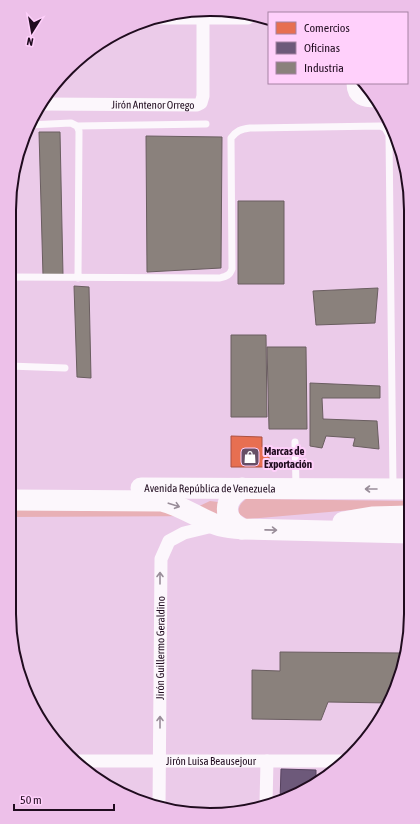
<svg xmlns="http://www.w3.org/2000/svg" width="420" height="824" font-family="'Asap Condensed',sans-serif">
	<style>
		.green { fill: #e8b0b6 }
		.shops { fill: #e76f51; stroke: #ab5142 }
		.offices { fill: #6d597a; stroke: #56425f }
		.industry { fill: #8a817c; stroke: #6a5e60 }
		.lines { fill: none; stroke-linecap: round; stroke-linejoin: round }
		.service { stroke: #fcf7fc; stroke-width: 7 }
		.minor { stroke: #fcf7fc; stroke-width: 13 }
		.primary { stroke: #fcf7fc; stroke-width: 21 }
		.oneway { stroke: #998d99 }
		.labels { text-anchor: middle; stroke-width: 4; stroke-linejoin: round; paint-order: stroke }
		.street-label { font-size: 11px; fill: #200c1f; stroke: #ffd0fb }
		.poi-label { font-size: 11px; font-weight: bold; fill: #200c1f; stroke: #ffd0fb; text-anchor: start }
		.rim { fill: none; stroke: #200c1f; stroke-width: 2 }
	</style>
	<rect width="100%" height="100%" fill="#ebcbe9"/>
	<path class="green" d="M 246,499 L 410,501 L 410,505 L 247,519 L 239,514 C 238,507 240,504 246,499 Z
		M 210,501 L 218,502 L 217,516 L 9,517 L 9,510 L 195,508 Z"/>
	<path class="shops" d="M 231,436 L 262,437 L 262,447 L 269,447 L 269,467 L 231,467 Z"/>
	<path class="offices" d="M 281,769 L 316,770 L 316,782 L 287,800 L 280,801 Z"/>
	<path class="industry" d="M 39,132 L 60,132 L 63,275 L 43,276 Z
		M 146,136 L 222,137 L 221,268 L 147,272 Z
		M 402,155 L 409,184 L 410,283 Z
		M 238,201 L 284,201 L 284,284 L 238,284 Z
		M 74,286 L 89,287 L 91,378 L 77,377 Z
		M 378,288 L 375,323 L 316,325 L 313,291 Z
		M 231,335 L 266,335 L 267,417 L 231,417 Z
		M 267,347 L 306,347 L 307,429 L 269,429 Z
		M 310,383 L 380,386 L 380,398 L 322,398 L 323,419 L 377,421 L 379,449 L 353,446 L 355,438 L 326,436 L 322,448 L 310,446 Z
		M 280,652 L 404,653 L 390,703 L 328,702 L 321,720 L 252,719 L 252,670 L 280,671 Z"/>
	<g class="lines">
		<path class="service" d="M 29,125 L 71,123 L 77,126 L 79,131 L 78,278
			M 77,126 L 206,124
			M 9,277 L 220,278 C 227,276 230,275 232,269 L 231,138 C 236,131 241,129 250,128 L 380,126 L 385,128 L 389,135 L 393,486
			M 9,366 L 65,368
			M 295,442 L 296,486"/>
		<g class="minor">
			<path d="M 154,18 L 248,18 L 248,16"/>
			<path d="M 353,83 C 353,99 364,101 377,101"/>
			<path id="s1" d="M 43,104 L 197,105 L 201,103 L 203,96 L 203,19"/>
			<path id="s2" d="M 77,761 L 346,761"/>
			<path d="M 266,804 L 267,761"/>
			<path id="s3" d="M 159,808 L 161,559 L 169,541 L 184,533 L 217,525"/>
		</g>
		<g class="primary">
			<path id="s4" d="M 141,488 L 410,489"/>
			<path d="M 242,488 C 223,500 222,518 242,529"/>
			<path d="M 9,500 L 162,501 C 182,506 198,518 217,525 C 225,528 234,528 242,529 L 410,533"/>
			<path d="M 343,522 L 372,517 L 410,516"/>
		</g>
	</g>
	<defs><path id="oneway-shaft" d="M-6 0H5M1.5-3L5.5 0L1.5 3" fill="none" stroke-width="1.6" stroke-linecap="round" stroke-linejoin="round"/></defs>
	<g class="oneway">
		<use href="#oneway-shaft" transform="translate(371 489) rotate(-180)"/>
		<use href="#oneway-shaft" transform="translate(174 505) rotate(18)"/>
		<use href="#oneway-shaft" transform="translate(271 530) rotate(1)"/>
		<use href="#oneway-shaft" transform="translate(160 578) rotate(-90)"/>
		<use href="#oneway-shaft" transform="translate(160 722) rotate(-90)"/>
	</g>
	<defs>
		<symbol id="shop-square" viewBox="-11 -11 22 22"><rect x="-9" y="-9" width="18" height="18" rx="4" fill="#674f66" stroke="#ffd0fb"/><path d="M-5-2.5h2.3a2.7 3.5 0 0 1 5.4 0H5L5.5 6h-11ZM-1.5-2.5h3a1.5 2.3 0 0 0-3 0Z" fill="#fff"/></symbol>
	</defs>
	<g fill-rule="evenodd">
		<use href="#shop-square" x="239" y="446" width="22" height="22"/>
	</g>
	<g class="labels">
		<g class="street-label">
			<text dy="4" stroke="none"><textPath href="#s1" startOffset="110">Jirón Antenor Orrego</textPath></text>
			<text dy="4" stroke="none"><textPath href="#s4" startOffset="69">Avenida República de Venezuela</textPath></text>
			<text dy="4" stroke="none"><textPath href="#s3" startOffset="160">Jirón Guillermo Geraldino</textPath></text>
			<text dy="4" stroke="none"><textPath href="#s2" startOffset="134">Jirón Luisa Beausejour</textPath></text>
		</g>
		<g class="poi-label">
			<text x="264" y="455">Marcas de<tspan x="264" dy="13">Exportación</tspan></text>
		</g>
	</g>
	<path d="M0 0H420V824H0ZM210 16H210A194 194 0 0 1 404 210V614A194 194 0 0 1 210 808H210A194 194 0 0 1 16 614V210A194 194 0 0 1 210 16Z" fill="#edc0e9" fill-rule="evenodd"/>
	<path class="rim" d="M210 16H210A194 194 0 0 1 404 210V614A194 194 0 0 1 210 808H210A194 194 0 0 1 16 614V210A194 194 0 0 1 210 16Z"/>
	<rect x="268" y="12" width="140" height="72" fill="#ffd0fb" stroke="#a682a3"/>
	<rect x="276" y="22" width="20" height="12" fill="#e76f51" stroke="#a682a3"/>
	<text x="304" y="32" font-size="12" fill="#200c1f">Comercios</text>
	<rect x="276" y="42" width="20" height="12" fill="#6d597a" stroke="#a682a3"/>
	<text x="304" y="52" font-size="12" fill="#200c1f">Oficinas</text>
	<rect x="276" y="62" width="20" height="12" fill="#8a817c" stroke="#a682a3"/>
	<text x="304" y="72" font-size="12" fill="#200c1f">Industria</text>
	<g transform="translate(32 32) rotate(191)" stroke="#ffd0fb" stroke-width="3" paint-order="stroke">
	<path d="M0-3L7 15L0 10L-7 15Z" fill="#200c1f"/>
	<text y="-6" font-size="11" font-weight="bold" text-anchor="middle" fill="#200c1f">N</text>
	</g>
	<path d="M14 804v6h100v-6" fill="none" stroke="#200c1f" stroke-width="2"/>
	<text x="20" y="804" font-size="12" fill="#200c1f" stroke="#ffd0fb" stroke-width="3" paint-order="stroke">50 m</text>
</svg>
